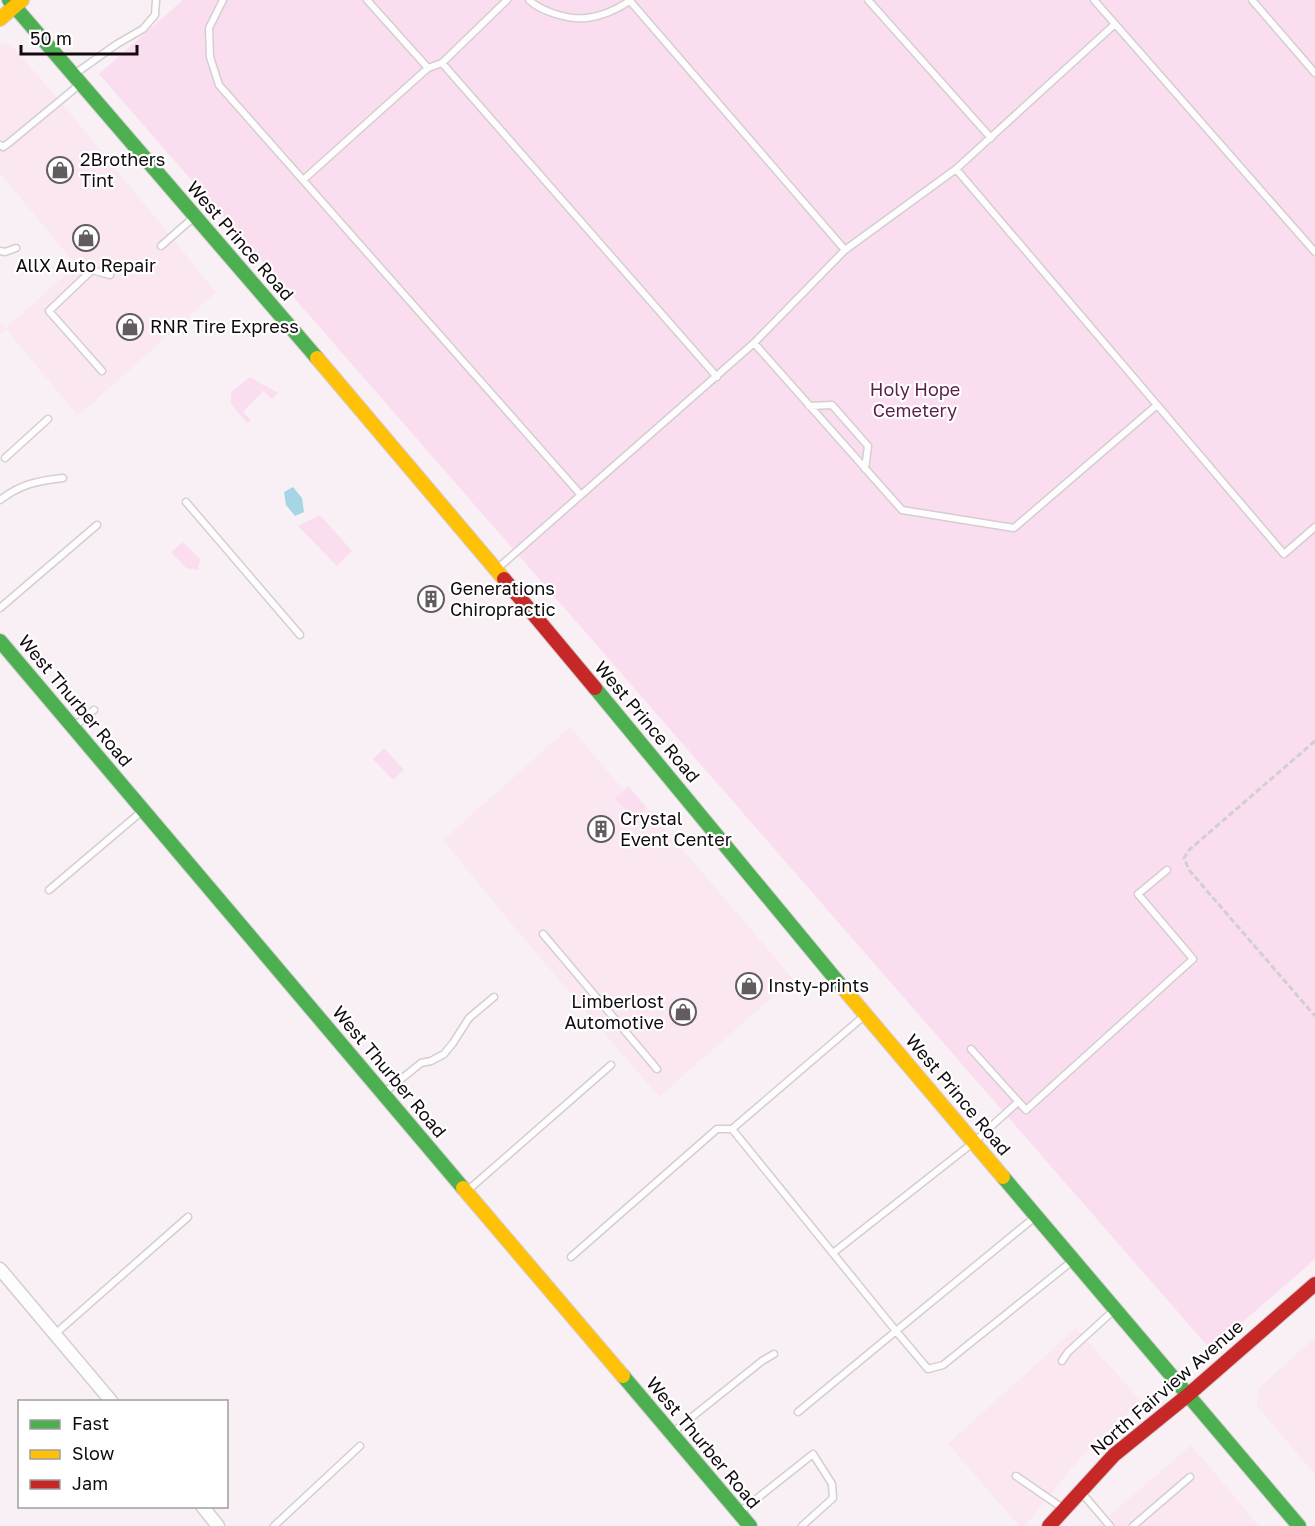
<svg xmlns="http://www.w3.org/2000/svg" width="1315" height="1526" font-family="'Golos Text',sans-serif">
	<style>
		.built { fill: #fae7f2 }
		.green { fill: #faddef }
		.water { fill: #a6d5e5 }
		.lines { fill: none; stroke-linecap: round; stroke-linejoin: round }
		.lane-casing { stroke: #d5cdd2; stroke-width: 9 }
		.street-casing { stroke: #d5cdd2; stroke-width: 15 }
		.fast-casing { stroke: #d5cdd2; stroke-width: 16 }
		.slow-casing { stroke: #d5cdd2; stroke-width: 16 }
		.jam-casing { stroke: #d5cdd2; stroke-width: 16 }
		.path { stroke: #d2cfd0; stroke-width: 3; stroke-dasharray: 6 3; stroke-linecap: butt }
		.lane { stroke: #fefdfe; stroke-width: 6 }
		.street { stroke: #fefdfe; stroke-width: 12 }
		.fast { stroke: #4caf50; stroke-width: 14 }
		.slow { stroke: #ffc107; stroke-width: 14 }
		.jam { stroke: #c62828; stroke-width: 14 }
		.labels { text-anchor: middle; stroke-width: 4.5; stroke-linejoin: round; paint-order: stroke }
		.poi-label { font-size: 18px; fill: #110b0f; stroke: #fff; text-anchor: start }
		.street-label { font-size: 18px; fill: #110b0f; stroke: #fff }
		.park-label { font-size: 18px; fill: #5b1e4a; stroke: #fff }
	</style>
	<rect width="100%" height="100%" fill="#f9f0f5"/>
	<path class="built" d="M 4,44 L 14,48 L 76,120 L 216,292 L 78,416 L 6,329 L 0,334 L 0,322 L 6,328 L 76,265 L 0,173 L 0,45 Z
		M 570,727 L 623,789 L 628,785 L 793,979 L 659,1097 L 514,927 L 443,840 Z
		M 1076,1328 L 1141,1401 L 1080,1458 L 1025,1526 L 1019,1526 L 948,1444 Z
		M 1315,1337 L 1315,1475 L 1257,1406 L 1259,1388 Z
		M 1191,1445 L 1259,1526 L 1097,1526 Z"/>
	<path class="green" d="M 183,0 L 1315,0 L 1315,1259 L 1211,1350 L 99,74 Z
		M 250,377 L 278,393 L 272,399 L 263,391 L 243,412 L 251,420 L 247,423 L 231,404 L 231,392 Z
		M 320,515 L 352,551 L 337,566 L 298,526 Z
		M 183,542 L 200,559 L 198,570 L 186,568 L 171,552 Z
		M 384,748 L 404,770 L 393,780 L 373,759 Z
		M 629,787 L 646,808 L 634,819 L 615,798 Z"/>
	<path class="water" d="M 293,487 L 302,498 L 304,512 L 295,516 L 286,505 L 284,492 Z"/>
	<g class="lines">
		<defs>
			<path id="lane" d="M 223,0 L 209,28 L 210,57 L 219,85 L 581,495 L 754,343 L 845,250 L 956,169 L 1115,24
				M 529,0 C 542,12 569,20 587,18 C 602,16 618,9 631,0
				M 868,0 L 991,138
				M 1094,0 L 1315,252
				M 1252,0 L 1315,73
				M 630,1 L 845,250
				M 442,63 L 717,377
				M 428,68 L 442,63 L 507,0
				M 76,73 L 117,44 L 143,29 L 155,15 L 156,0
				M 0,145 L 3,147 L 10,142 L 79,85
				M 956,169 L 1284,554 L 1315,527
				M 303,180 L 428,68 L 367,0
				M 161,246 L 194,217
				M 0,251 L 5,252 L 16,248
				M 754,343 L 902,510 L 1014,528 L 1157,405
				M 102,371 L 49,311 L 92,270 L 110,275
				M 809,406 L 832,405 L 868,446 L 865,469
				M 5,458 L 48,419
				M 0,500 C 21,484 37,481 63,478
				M 186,502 L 300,635
				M 498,568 L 581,495
				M 0,608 L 97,525
				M 76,725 L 94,710
				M 49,890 L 141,812
				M 543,934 L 657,1069
				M 971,1049 L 1026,1110 L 1193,959 L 1138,894 L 1167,870
				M 384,1093 L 421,1063 L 431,1061 L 444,1054 L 453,1043 L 469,1018 L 494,997
				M 732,1129 L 864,1016
				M 467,1191 L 611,1065
				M 833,1253 L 974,1142 L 1018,1102
				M 571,1257 L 717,1129 L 732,1129 L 896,1331 L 1035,1217
				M 55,1334 L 188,1217
				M 1062,1361 L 1068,1352 L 1113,1311
				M 798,1412 L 896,1331 L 928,1369 L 943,1365 L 1071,1262
				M 672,1433 L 762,1361 L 774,1354
				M 1016,1476 L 1061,1507
				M 1081,1492 L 1110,1526
				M 740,1512 L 813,1454 L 832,1484 L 833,1498 L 802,1526
				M 274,1526 L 360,1446
				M 1133,1526 L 1190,1477"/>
			<path id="street" d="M 0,1269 L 112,1402
				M 202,1506 L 218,1526"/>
			<path id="fast" d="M 9,0 L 317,358
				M 0,641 L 463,1188
				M 595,688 L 843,988
				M 1003,1177 L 1299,1526
				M 623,1376 L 750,1526"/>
			<path id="slow" d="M 0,19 L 22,0
				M 317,358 L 504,579
				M 843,988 L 1003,1177
				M 463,1188 L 623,1376"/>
			<path id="jam" d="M 504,579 L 595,688
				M 1049,1526 L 1114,1455 L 1188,1395 L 1315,1284"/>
		</defs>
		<use href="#lane" class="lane-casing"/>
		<use href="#street" class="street-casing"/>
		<use href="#fast" class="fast-casing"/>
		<use href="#slow" class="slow-casing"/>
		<use href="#jam" class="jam-casing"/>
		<path class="path" d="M 1315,741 L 1189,850 L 1184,858 L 1189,870 L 1315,1016"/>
		<use href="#lane" class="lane"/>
		<use href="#street" class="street"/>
		<use href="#fast" class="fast"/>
		<use href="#slow" class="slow"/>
		<use href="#jam" class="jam"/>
	</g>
	<defs>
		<symbol id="shop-ring" viewBox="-11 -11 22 22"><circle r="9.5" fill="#fff" stroke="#625b60" stroke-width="1.5"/><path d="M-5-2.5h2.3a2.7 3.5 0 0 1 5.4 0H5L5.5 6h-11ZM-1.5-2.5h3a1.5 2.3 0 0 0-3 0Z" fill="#625b60"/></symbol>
		<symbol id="building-ring" viewBox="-11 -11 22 22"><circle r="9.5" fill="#fff" stroke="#625b60" stroke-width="1.5"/><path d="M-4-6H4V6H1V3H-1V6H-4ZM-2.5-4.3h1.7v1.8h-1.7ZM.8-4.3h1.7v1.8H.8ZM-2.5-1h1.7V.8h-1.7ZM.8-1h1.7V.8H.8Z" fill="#625b60"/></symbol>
	</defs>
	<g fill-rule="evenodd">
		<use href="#shop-ring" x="45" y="155" width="30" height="30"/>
		<use href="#shop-ring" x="71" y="223" width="30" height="30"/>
		<use href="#shop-ring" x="115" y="312" width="30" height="30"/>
		<use href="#building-ring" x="416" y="584" width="30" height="30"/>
		<use href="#building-ring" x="586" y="814" width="30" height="30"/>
		<use href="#shop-ring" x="734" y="971" width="30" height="30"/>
		<use href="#shop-ring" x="668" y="997" width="30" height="30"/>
	</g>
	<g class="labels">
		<g class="poi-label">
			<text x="80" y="166">2Brothers<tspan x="80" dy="21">Tint</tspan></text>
			<text x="86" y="272" text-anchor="middle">AllX Auto Repair</text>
			<text x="150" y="333">RNR Tire Express</text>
			<text x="450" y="595">Generations<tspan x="450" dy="21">Chiropractic</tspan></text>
			<text x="620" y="825">Crystal<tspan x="620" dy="21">Event Center</tspan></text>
			<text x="768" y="992">Insty-prints</text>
			<text x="664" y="1008" text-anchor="end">Limberlost<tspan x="664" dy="21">Automotive</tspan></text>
		</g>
		<g class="street-label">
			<text transform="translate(240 241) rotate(49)" y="6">West Prince Road</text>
			<text transform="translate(75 701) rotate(50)" y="6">West Thurber Road</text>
			<text transform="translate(647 722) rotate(50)" y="6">West Prince Road</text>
			<text transform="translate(389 1072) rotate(50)" y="6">West Thurber Road</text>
			<text transform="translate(958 1095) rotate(50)" y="6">West Prince Road</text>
			<text transform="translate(1167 1388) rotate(-41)" y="6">North Fairview Avenue</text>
			<text transform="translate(703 1443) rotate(50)" y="6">West Thurber Road</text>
		</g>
		<g class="park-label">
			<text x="915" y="396">Holy Hope<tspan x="915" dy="21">Cemetery</tspan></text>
		</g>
	</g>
	<rect x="18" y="1400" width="210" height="108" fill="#ffffff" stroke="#a09d9f" stroke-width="1.5"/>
	<rect x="30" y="1420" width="30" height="9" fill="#4caf50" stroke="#a09d9f" stroke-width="1.5"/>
	<text x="72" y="1430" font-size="18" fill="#110b0f">Fast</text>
	<rect x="30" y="1450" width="30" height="9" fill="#ffc107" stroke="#a09d9f" stroke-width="1.5"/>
	<text x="72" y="1460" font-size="18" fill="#110b0f">Slow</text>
	<rect x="30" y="1480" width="30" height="9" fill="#c62828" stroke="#a09d9f" stroke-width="1.5"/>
	<text x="72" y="1490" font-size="18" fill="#110b0f">Jam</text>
	<path d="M21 45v9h116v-9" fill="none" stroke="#110b0f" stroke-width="3"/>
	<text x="30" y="45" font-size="18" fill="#110b0f" stroke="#ffffff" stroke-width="4.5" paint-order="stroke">50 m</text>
</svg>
